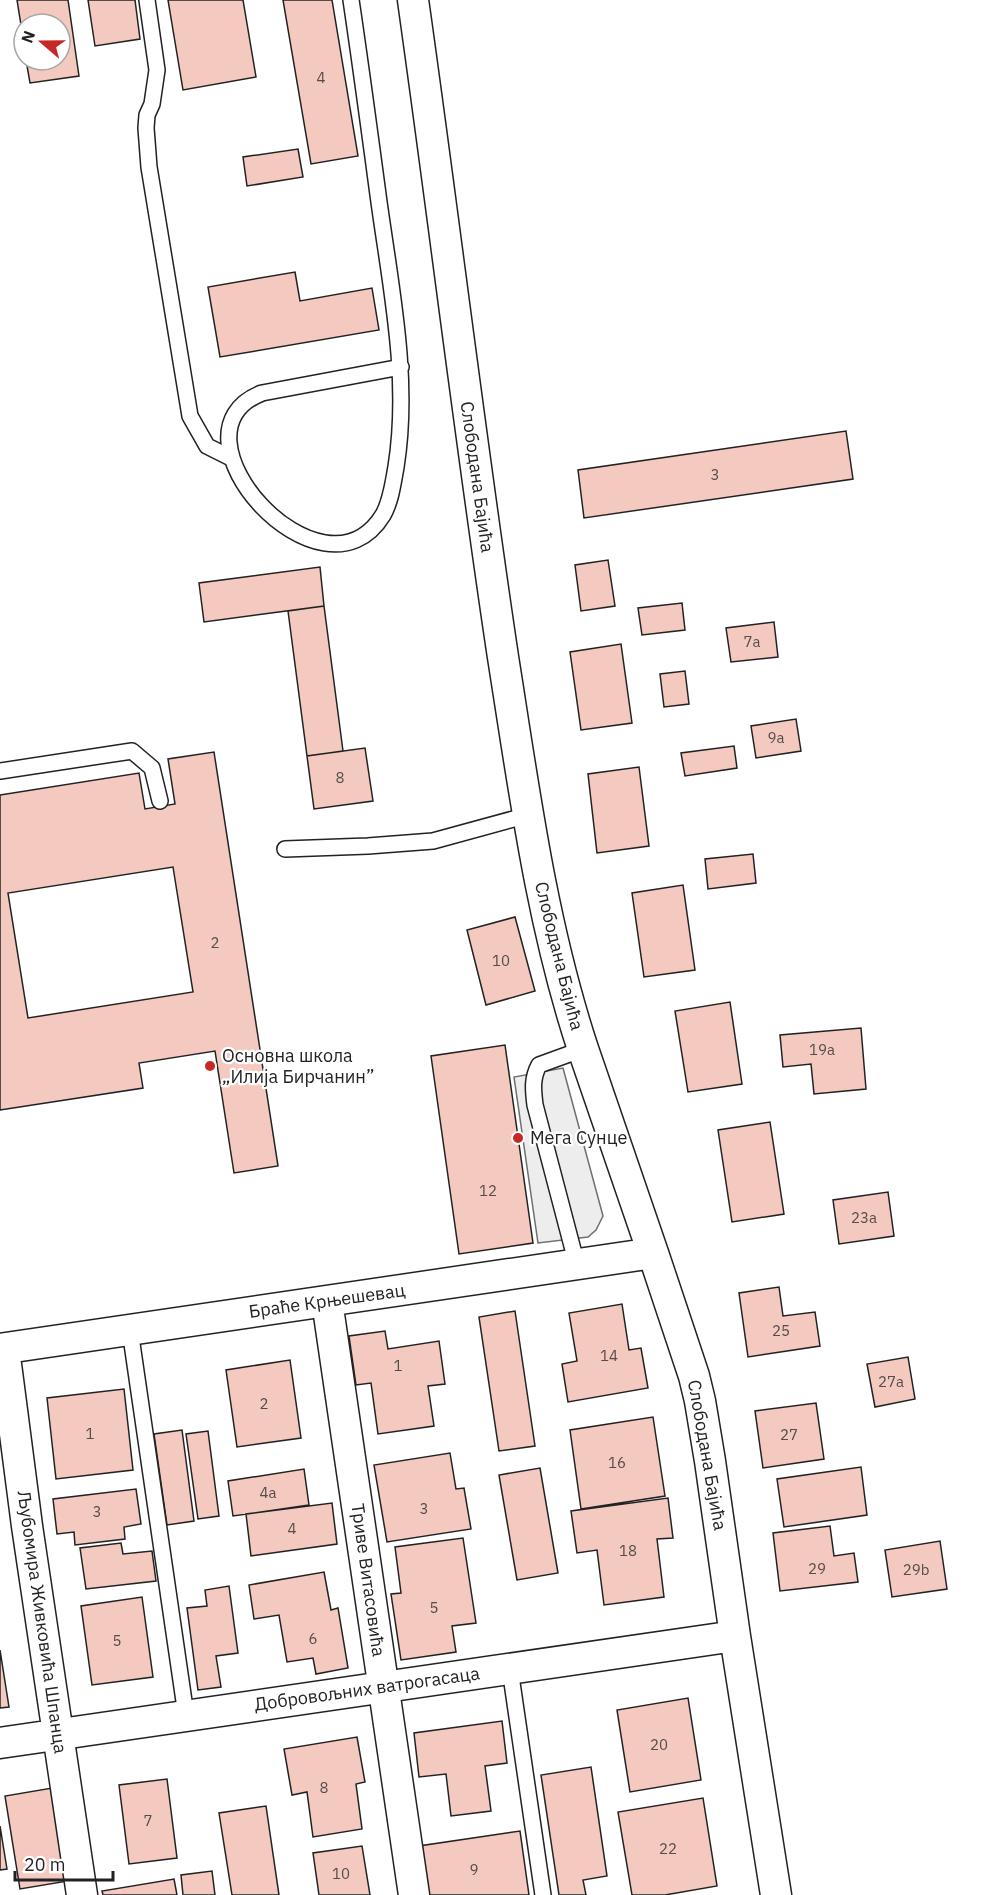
<svg xmlns="http://www.w3.org/2000/svg" width="1002" height="1895" font-family="'IBM Plex Sans',sans-serif">
	<style>
		.parking { fill: #ededed; stroke: #6f6f6f; stroke-width: 1.5 }
		.building { fill: #f3c9c0; stroke: #222; stroke-width: 1.5; fill-rule: evenodd }
		.lines { fill: none; stroke-linecap: round; stroke-linejoin: round }
		.lane-casing { stroke: #222; stroke-width: 18 }
		.street-casing { stroke: #222; stroke-width: 33 }
		.lane { stroke: #fff; stroke-width: 15 }
		.street { stroke: #fff; stroke-width: 30 }
		.poi-dot { fill: #c62828; stroke: #fff; stroke-width: 2 }
		.labels { text-anchor: middle; stroke-width: 4.5; stroke-linejoin: round; paint-order: stroke }
		.number-label { font-size: 15px; fill: #564c4a }
		.street-label { font-size: 18px; fill: #222; stroke: #fff }
		.poi-label { font-size: 18px; fill: #222; stroke: #fff; text-anchor: start }
	</style>
	<rect width="100%" height="100%" fill="#fff"/>
	<path class="parking" d="M 563,1068 L 603,1216 L 596,1230 L 588,1237 L 538,1243 L 514,1077 Z"/>
	<path class="building" d="M 17,0 L 68,0 L 79,76 L 30,83 L 26,60 L 60,60 L 60,24 L 24,24 L 24,44 Z
		M 88,0 L 135,0 L 140,39 L 95,46 Z
		M 168,0 L 243,0 L 256,77 L 183,90 Z
		M 283,0 L 332,0 L 358,156 L 311,164 Z
		M 298,149 L 303,177 L 247,186 L 243,157 Z
		M 295,272 L 300,301 L 372,288 L 379,330 L 220,357 L 208,287 Z
		M 846,431 L 853,479 L 584,518 L 578,470 Z
		M 608,560 L 615,606 L 581,611 L 575,565 Z
		M 320,567 L 324,606 L 204,622 L 199,583 Z
		M 682,603 L 685,630 L 642,635 L 638,608 Z
		M 324,606 L 343,751 L 307,756 L 288,611 Z
		M 774,622 L 778,657 L 731,662 L 726,628 Z
		M 621,644 L 632,723 L 581,730 L 570,652 Z
		M 685,671 L 689,704 L 664,707 L 660,674 Z
		M 796,719 L 801,751 L 756,758 L 751,726 Z
		M 734,746 L 737,768 L 685,776 L 681,753 Z
		M 365,748 L 373,801 L 314,809 L 307,756 Z
		M 214,752 L 278,1166 L 234,1173 L 215,1051 L 139,1063 L 143,1088 L 0,1110 L 0,795 L 139,773 L 145,809 L 175,804 L 168,759 ZM 173,867 L 193,992 L 28,1018 L 8,893 Z
		M 639,767 L 649,846 L 597,853 L 588,774 Z
		M 753,854 L 756,883 L 708,889 L 705,859 Z
		M 683,885 L 695,970 L 644,977 L 632,893 Z
		M 515,917 L 535,991 L 486,1005 L 467,930 Z
		M 730,1002 L 742,1084 L 688,1092 L 675,1011 Z
		M 861,1028 L 866,1089 L 814,1094 L 811,1064 L 783,1067 L 780,1035 Z
		M 505,1045 L 533,1243 L 459,1254 L 431,1056 Z
		M 770,1122 L 784,1214 L 732,1222 L 718,1130 Z
		M 888,1192 L 894,1236 L 839,1244 L 833,1200 Z
		M 779,1287 L 783,1316 L 815,1312 L 820,1346 L 748,1357 L 739,1293 Z
		M 622,1304 L 629,1350 L 641,1348 L 648,1388 L 568,1402 L 562,1364 L 577,1361 L 569,1313 Z
		M 515,1311 L 535,1446 L 499,1451 L 479,1317 Z
		M 385,1331 L 388,1349 L 439,1341 L 445,1384 L 428,1386 L 434,1426 L 378,1434 L 371,1383 L 356,1385 L 349,1336 Z
		M 908,1357 L 915,1399 L 875,1407 L 867,1364 Z
		M 290,1360 L 301,1438 L 237,1447 L 226,1370 Z
		M 124,1389 L 133,1470 L 56,1479 L 47,1398 Z
		M 816,1403 L 824,1459 L 763,1468 L 755,1411 Z
		M 653,1417 L 665,1496 L 581,1509 L 570,1430 Z
		M 182,1430 L 194,1521 L 167,1525 L 154,1434 Z
		M 208,1431 L 219,1516 L 198,1519 L 186,1434 Z
		M 450,1453 L 456,1489 L 464,1488 L 471,1529 L 387,1542 L 374,1465 Z
		M 861,1467 L 867,1515 L 784,1527 L 777,1479 Z
		M 540,1468 L 558,1573 L 517,1580 L 499,1475 Z
		M 304,1469 L 309,1505 L 233,1516 L 228,1481 Z
		M 136,1489 L 141,1524 L 124,1527 L 125,1539 L 75,1545 L 74,1532 L 57,1534 L 53,1499 Z
		M 668,1498 L 673,1538 L 657,1539 L 664,1597 L 604,1605 L 597,1550 L 577,1553 L 571,1511 Z
		M 332,1503 L 337,1544 L 251,1556 L 246,1514 Z
		M 830,1526 L 834,1556 L 854,1553 L 858,1582 L 780,1591 L 773,1533 Z
		M 463,1538 L 476,1623 L 452,1626 L 456,1652 L 401,1660 L 391,1594 L 401,1593 L 395,1547 Z
		M 940,1541 L 947,1589 L 892,1597 L 885,1550 Z
		M 121,1543 L 123,1554 L 152,1551 L 156,1581 L 86,1589 L 80,1548 Z
		M 324,1572 L 331,1610 L 338,1608 L 348,1668 L 316,1674 L 313,1658 L 287,1662 L 279,1615 L 254,1619 L 249,1585 Z
		M 229,1586 L 238,1653 L 216,1656 L 221,1687 L 198,1690 L 187,1608 L 207,1606 L 205,1590 Z
		M 142,1597 L 153,1677 L 92,1685 L 81,1606 Z
		M 0,1650 L 9,1707 L 0,1708 Z
		M 688,1698 L 701,1780 L 630,1792 L 617,1710 Z
		M 502,1721 L 507,1763 L 485,1766 L 491,1811 L 451,1816 L 446,1774 L 419,1777 L 414,1733 Z
		M 357,1737 L 365,1782 L 356,1784 L 362,1829 L 313,1837 L 307,1792 L 292,1795 L 284,1749 Z
		M 591,1767 L 607,1876 L 583,1880 L 586,1895 L 559,1895 L 541,1775 Z
		M 167,1779 L 177,1858 L 129,1864 L 119,1785 Z
		M 52,1788 L 68,1881 L 20,1889 L 5,1796 Z
		M 703,1798 L 717,1886 L 665,1895 L 632,1895 L 618,1812 Z
		M 266,1806 L 279,1895 L 232,1895 L 219,1813 Z
		M 0,1826 L 7,1869 L 0,1870 Z
		M 520,1831 L 529,1895 L 426,1895 L 419,1846 Z
		M 362,1846 L 370,1895 L 319,1895 L 313,1853 Z
		M 212,1871 L 215,1895 L 183,1895 L 181,1875 Z
		M 174,1879 L 177,1895 L 103,1895 L 102,1891 Z"/>
	<g class="lines">
		<defs>
			<path id="lane" d="M 147,0 L 157,70 L 152,104 L 147,115 L 146,128 L 149,167 L 190,416 L 207,446 L 231,458
				M 351,0 C 361,67 370,135 379,202 C 391,289 410,379 396,467 C 393,483 391,501 383,515 C 323,613 159,433 262,393 L 401,367
				M 0,771 L 132,751 L 152,768 L 160,801
				M 285,849 L 368,846 L 433,841 L 528,815
				M 577,1265 L 535,1105 C 533,1089 532,1078 539,1065 L 583,1049
				M 130,1330 L 186,1715
				M 510,1669 L 543,1895"/>
			<path id="street" d="M 413,0 C 444,219 470,438 503,657 C 524,789 541,922 583,1049 L 653,1253 L 694,1376 L 700,1401 L 710,1461 L 735,1636 L 776,1895
				M 327,1301 L 414,1895
				M 0,1349 L 653,1253
				M 4,1349 L 27,1526 L 82,1895
				M 0,1743 L 735,1636"/>
		</defs>
		<use href="#lane" class="lane-casing"/>
		<use href="#street" class="street-casing"/>
		<use href="#lane" class="lane"/>
		<use href="#street" class="street"/>
	</g>
	<g class="poi-dot">
		<circle cx="210" cy="1066" r="6"/>
		<circle cx="518" cy="1138" r="6"/>
	</g>
	<g class="labels">
		<g class="number-label">
			<text x="321" y="83">4</text>
			<text x="715" y="480">3</text>
			<text x="752" y="647">7a</text>
			<text x="776" y="743">9a</text>
			<text x="340" y="783">8</text>
			<text x="215" y="948">2</text>
			<text x="501" y="966">10</text>
			<text x="822" y="1055">19a</text>
			<text x="488" y="1196">12</text>
			<text x="864" y="1223">23a</text>
			<text x="781" y="1336">25</text>
			<text x="609" y="1361">14</text>
			<text x="398" y="1371">1</text>
			<text x="891" y="1387">27a</text>
			<text x="264" y="1409">2</text>
			<text x="90" y="1439">1</text>
			<text x="789" y="1440">27</text>
			<text x="617" y="1468">16</text>
			<text x="268" y="1498">4a</text>
			<text x="424" y="1514">3</text>
			<text x="97" y="1517">3</text>
			<text x="292" y="1534">4</text>
			<text x="628" y="1556">18</text>
			<text x="817" y="1574">29</text>
			<text x="916" y="1575">29b</text>
			<text x="434" y="1613">5</text>
			<text x="313" y="1644">6</text>
			<text x="117" y="1646">5</text>
			<text x="659" y="1750">20</text>
			<text x="324" y="1793">8</text>
			<text x="148" y="1826">7</text>
			<text x="668" y="1854">22</text>
			<text x="474" y="1875">9</text>
			<text x="341" y="1879">10</text>
		</g>
		<g class="street-label">
			<text transform="translate(477 477) rotate(82)" y="6">Слободана Бајића</text>
			<text transform="translate(559 956) rotate(76)" y="6">Слободана Бајића</text>
			<text transform="translate(327 1301) rotate(-8)" y="6">Браће Крњешевац</text>
			<text transform="translate(707 1455) rotate(80)" y="6">Слободана Бајића</text>
			<text transform="translate(368 1580) rotate(82)" y="6">Триве Витасовића</text>
			<text transform="translate(42 1622) rotate(82)" y="6">Љубомира Живковића Шпанца</text>
			<text transform="translate(367 1689) rotate(-8)" y="6">Добровољних ватрогасаца</text>
		</g>
		<g class="poi-label">
			<text x="222" y="1062">Основна школа<tspan x="222" dy="21">„Илија Бирчанин”</tspan></text>
			<text x="530" y="1144">Мега Сунце</text>
		</g>
	</g>
	<g transform="translate(42 42) rotate(290)"><circle r="28" fill="#ffffff" stroke="#a7a7a7" stroke-width="1.5"/>
	<path d="M0-4.5L10 22L0 15L-10 22Z" fill="#c62828"/>
	<text y="-9" font-size="16" font-weight="bold" text-anchor="middle" fill="#222222">N</text>
	</g>
	<path d="M15 1871v9h98v-9" fill="none" stroke="#222222" stroke-width="3"/>
	<text x="24" y="1871" font-size="18" fill="#222222" stroke="#ffffff" stroke-width="4.5" paint-order="stroke">20 m</text>
</svg>
